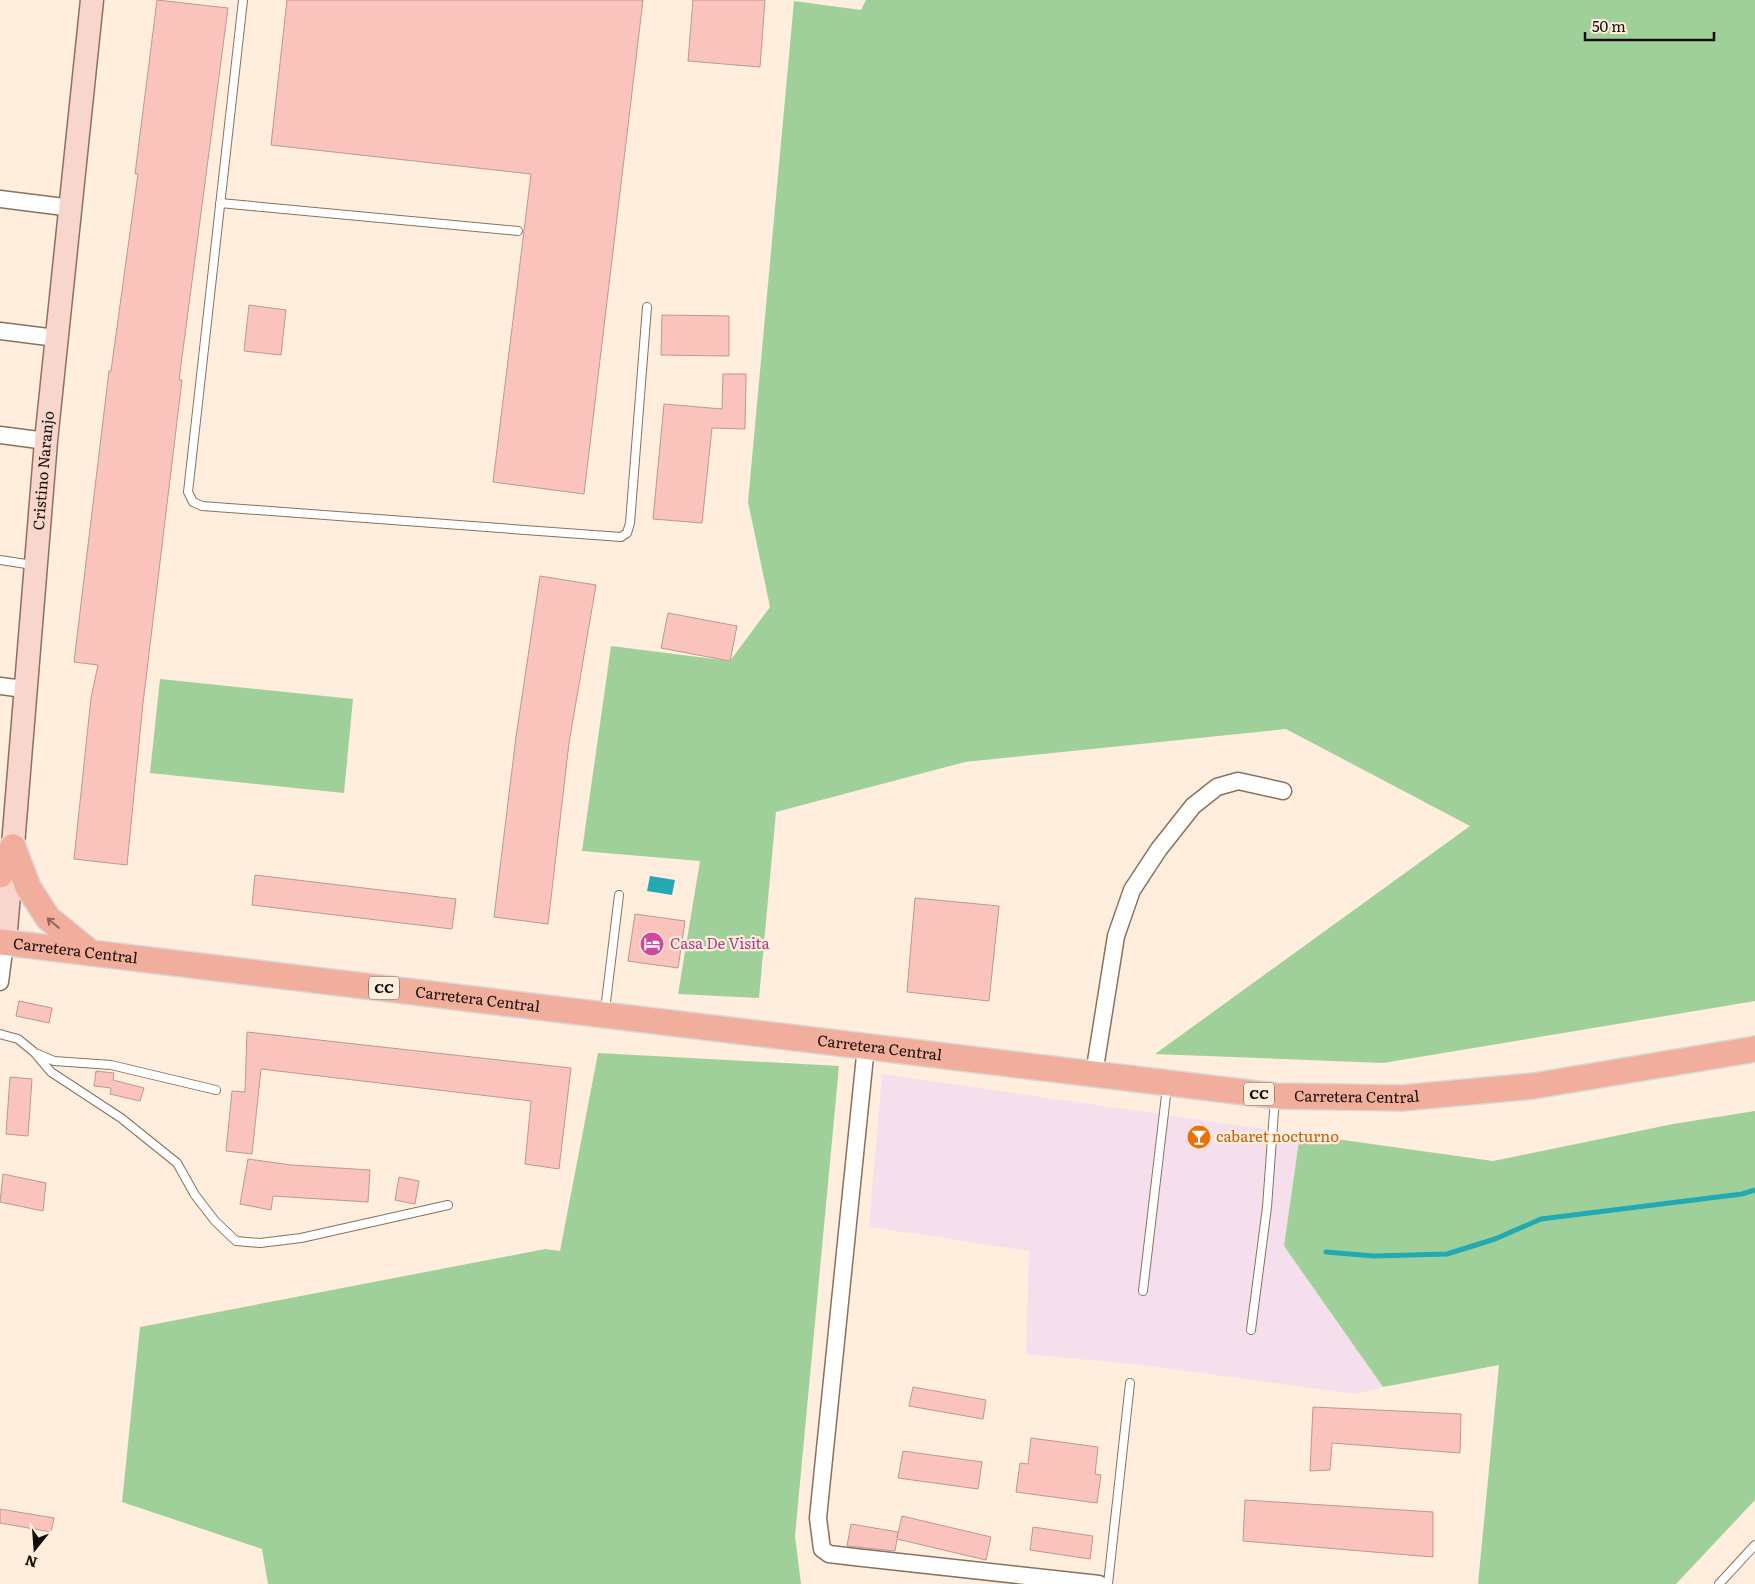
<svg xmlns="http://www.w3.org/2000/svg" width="1755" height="1584" font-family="Literata,serif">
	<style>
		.commercial { fill: #f5dfec }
		.green { fill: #a0d099 }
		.water { fill: #23a9b1 }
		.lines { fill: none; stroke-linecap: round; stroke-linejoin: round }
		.stream { stroke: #23a9b1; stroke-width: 5 }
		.building { fill: #fac3bb; stroke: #bd9791 }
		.lane-casing { stroke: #8b715a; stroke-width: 10 }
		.street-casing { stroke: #8b715a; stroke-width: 19 }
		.secondary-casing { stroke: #8b715a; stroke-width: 25 }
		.primary-casing { stroke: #dad8d7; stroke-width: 28 }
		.lane { stroke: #fff; stroke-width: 8 }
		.street { stroke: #fff; stroke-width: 16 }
		.secondary { stroke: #f8d6ce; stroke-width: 22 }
		.primary { stroke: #f2ae9d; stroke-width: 25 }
		.oneway { stroke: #8f6659 }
		.labels { text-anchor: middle; stroke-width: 4.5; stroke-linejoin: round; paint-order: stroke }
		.shield { fill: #ffeddd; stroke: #5c5046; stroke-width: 1 }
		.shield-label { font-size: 14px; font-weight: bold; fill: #160d05 }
		.street-label { font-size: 15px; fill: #160d05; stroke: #ffeddd }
		.hotel-label { font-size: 15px; fill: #b23c85; stroke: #ffeddd; text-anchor: start }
		.food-label { font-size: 15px; fill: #c56008; stroke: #ffeddd; text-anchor: start }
	</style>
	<rect width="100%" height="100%" fill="#ffeddd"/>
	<path class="commercial" d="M 882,1074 L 1300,1134 L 1284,1246 L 1383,1387 L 1355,1394 L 1142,1365 L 1026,1354 L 1029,1251 L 869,1227 Z"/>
	<path class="green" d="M 866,0 L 1755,0 L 1755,1001 L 1383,1063 L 1155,1054 L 1470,826 L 1286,729 L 965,762 L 776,812 L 759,998 L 678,994 L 700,861 L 582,851 L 611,646 L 730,661 L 770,607 L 748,502 L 794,1 L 861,10 Z
		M 160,679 L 353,699 L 344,793 L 150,773 Z
		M 598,1053 L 839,1066 L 795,1536 L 801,1584 L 268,1584 L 262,1549 L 122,1502 L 140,1327 L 545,1249 L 560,1251 Z
		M 1755,1111 L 1755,1500 L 1676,1584 L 1478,1584 L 1499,1365 L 1383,1387 L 1284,1246 L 1300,1134 L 1493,1161 L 1673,1124 Z"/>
	<path class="water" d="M 650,876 L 675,880 L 672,895 L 647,891 Z"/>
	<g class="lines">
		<path class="stream" d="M 1326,1252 L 1374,1256 L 1447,1254 L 1495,1239 L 1541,1219 L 1742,1194 L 1755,1190"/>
	</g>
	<path class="building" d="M 157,0 L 228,8 L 179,380 L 182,380 L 143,703 L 127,865 L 74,859 L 91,698 L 98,665 L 74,662 L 109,371 L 111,371 L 138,174 L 135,174 Z
		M 287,0 L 643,0 L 584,494 L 493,482 L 531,174 L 271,145 Z
		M 693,0 L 765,0 L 760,67 L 688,61 Z
		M 249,305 L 286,310 L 281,355 L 244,351 Z
		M 662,315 L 729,316 L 729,356 L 661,355 Z
		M 723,374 L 746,374 L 745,429 L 712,428 L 702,523 L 653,519 L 664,404 L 722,409 Z
		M 540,576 L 596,585 L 569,743 L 548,924 L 494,917 L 516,737 Z
		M 668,613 L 737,626 L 730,661 L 661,648 Z
		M 255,875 L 456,899 L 452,929 L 252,905 Z
		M 915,898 L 999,906 L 989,1001 L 907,992 Z
		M 635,914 L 685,921 L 678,968 L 628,961 Z
		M 19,1001 L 52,1008 L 49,1023 L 16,1016 Z
		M 247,1032 L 571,1068 L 559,1169 L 525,1164 L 531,1101 L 261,1069 L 252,1154 L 226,1151 L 232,1091 L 245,1092 Z
		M 96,1071 L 114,1073 L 113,1080 L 144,1088 L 140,1101 L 110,1094 L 111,1088 L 94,1086 Z
		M 10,1077 L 32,1079 L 28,1136 L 6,1134 Z
		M 248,1159 L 291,1165 L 370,1170 L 368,1202 L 273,1196 L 271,1210 L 240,1204 Z
		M 3,1174 L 46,1183 L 43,1211 L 0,1202 Z
		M 399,1177 L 419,1181 L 415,1204 L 395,1200 Z
		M 913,1387 L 986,1400 L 983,1419 L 909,1406 Z
		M 1313,1407 L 1461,1414 L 1460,1453 L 1332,1443 L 1330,1470 L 1310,1471 Z
		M 1031,1438 L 1098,1447 L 1095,1474 L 1101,1475 L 1097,1503 L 1016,1492 L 1020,1463 L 1028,1464 Z
		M 903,1451 L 982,1462 L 978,1489 L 898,1478 Z
		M 1245,1500 L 1433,1512 L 1433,1557 L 1243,1541 Z
		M 0,1509 L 54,1518 L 51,1532 L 0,1523 Z
		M 902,1516 L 991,1537 L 986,1560 L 897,1539 L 895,1551 L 847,1546 L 851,1524 L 898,1532 L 897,1538 Z
		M 1033,1527 L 1093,1536 L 1090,1559 L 1030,1550 Z"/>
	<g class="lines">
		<defs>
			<path id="lane" d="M 243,0 L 188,492 L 193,502 L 202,506 L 621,537 L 627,533 L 630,523 L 647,307
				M 220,203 L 518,231
				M 0,560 L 33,565
				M 605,1010 L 619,895
				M 0,1034 L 18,1039 L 34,1052 L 51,1072 L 121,1118 L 177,1163 L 195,1195 L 215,1221 L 236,1241 L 260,1243 L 301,1238 L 448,1205
				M 38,1054 L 54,1061 L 111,1065 L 216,1090
				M 1143,1291 L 1167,1087
				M 1251,1330 L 1267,1207 L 1275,1098
				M 1108,1584 L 1130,1383
				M 1719,1584 L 1755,1545"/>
			<path id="street" d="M 0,199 L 72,208
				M 0,331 L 56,338
				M 0,435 L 46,441
				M 0,686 L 24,689
				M 0,982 L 5,943
				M 866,1046 L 818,1518 L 822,1549 L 829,1554 L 854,1557 L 1099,1584
				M 1094,1074 L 1116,936 L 1132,890 L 1159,849 L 1193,806 L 1217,787 L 1238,781 L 1283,791"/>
			<g id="secondary">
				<path id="s1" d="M 5,943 L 46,441 L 92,0"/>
			</g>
			<g id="primary">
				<path d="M 13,847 L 28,887 L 48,918 L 91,953"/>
				<path d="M 0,875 L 13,847"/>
				<path id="s2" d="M 0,942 L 1276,1096 L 1402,1098 L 1533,1086 L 1755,1049"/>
			</g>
		</defs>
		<use href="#lane" class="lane-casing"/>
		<use href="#street" class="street-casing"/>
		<use href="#secondary" class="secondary-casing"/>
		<use href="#primary" class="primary-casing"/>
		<use href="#lane" class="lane"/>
		<use href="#street" class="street"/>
		<use href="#secondary" class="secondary"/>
		<use href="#primary" class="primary"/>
	</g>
	<defs><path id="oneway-shaft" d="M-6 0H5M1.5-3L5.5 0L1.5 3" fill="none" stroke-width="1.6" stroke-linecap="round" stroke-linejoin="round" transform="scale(1.25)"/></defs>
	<use class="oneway" href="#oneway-shaft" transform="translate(53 923) rotate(-140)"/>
	<defs>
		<symbol id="hotel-disc" viewBox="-11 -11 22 22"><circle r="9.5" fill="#d1479c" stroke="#ffeddd"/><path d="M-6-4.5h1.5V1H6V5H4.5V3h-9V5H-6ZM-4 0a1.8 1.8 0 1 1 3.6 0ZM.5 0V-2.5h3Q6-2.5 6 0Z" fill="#fff"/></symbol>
		<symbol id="bar-disc" viewBox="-11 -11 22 22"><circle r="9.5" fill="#e8710a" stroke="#ffeddd"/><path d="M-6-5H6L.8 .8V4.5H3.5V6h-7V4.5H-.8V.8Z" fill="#fff"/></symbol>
	</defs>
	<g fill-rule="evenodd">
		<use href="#hotel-disc" x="638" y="930" width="28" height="28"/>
		<use href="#bar-disc" x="1185" y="1123" width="28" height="28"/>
	</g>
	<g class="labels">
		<g class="shield">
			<rect x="369" y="976.5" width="30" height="23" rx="4"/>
			<rect x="1244" y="1082.5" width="30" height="23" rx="4"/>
		</g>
		<g class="shield-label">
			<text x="384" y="993">CC</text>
			<text x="1259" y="1099">CC</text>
		</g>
		<g class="street-label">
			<text dy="5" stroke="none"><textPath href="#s1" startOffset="474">Cristino Naranjo</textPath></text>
			<text dy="5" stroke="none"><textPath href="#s2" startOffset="76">Carretera Central</textPath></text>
			<text dy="5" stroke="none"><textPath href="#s2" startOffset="481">Carretera Central</textPath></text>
			<text dy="5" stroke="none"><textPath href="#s2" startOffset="886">Carretera Central</textPath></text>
			<text dy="5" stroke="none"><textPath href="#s2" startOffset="1366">Carretera Central</textPath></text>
		</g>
		<g class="hotel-label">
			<text x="670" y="949">Casa De Visita</text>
		</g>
		<g class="food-label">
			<text x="1216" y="1142">cabaret nocturno</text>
		</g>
	</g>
	<g transform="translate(35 1549) rotate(197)" stroke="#ffeddd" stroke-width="4" paint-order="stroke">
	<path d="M0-4L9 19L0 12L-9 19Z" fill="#160d05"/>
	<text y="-8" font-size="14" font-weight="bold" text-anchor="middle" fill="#160d05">N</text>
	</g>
	<path d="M1585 32v8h129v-8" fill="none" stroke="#160d05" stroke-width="2.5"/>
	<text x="1592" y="32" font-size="15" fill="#160d05" stroke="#ffeddd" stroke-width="4" paint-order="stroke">50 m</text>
</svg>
